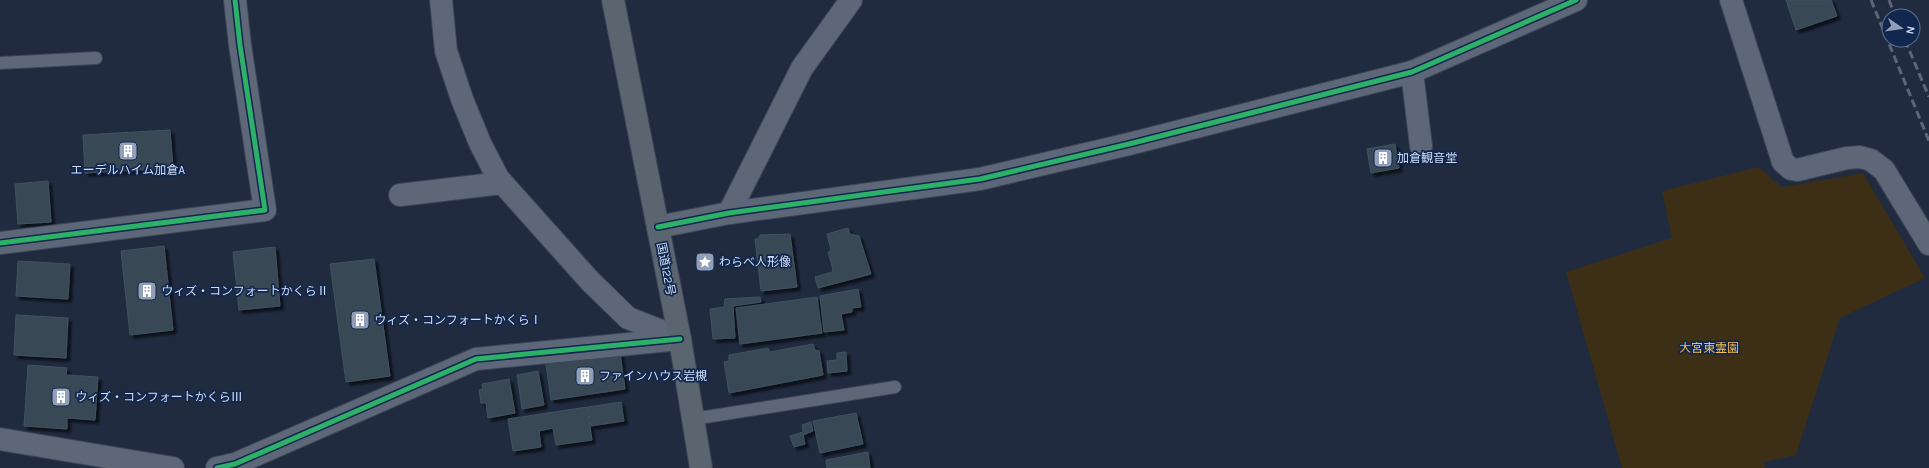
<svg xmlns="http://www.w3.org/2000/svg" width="1929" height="468" font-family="Karla,'Noto Sans JP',sans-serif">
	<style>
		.green { fill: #3d2f15 }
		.building { fill: #384955; stroke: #3f535f; filter: url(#shadow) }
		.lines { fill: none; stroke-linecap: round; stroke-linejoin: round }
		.service-casing { stroke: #3d4558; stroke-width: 14 }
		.minor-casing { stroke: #3d4558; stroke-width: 24 }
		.tertiary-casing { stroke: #3d4558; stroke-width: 24 }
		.trunk-casing { stroke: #3d4558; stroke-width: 24 }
		.service { stroke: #5d6778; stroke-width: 12 }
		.minor { stroke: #5d6778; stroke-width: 22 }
		.tertiary { stroke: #5d6778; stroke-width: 22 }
		.trunk { stroke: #5a6570; stroke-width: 22 }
		.rail { stroke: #5c6676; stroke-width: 3; stroke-dasharray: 8 4; stroke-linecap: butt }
		.cycleway-casing { stroke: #12274e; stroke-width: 8 }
		.cycleway { stroke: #2db169; stroke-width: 5 }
		.labels { text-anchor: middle; stroke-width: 3.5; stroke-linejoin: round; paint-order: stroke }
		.poi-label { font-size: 12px; fill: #d0def8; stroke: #12274e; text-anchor: start }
		.street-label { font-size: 12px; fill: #d0def8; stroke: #12274e }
		.park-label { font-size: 12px; fill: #f1bd56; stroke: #12274e }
	</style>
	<defs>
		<filter id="shadow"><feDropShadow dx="3.5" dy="3.5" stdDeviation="1" flood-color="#0009"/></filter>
	</defs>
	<rect width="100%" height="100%" fill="#202b40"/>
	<path class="green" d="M 1759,167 L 1782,187 L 1863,173 L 1925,278 L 1840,318 L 1796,455 L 1763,462 L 1765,468 L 1622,468 L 1566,272 L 1672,238 L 1662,191 Z"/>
	<path class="building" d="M 1786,0 L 1831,0 L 1837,16 L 1796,30 Z
		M 170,130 L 173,168 L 85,173 L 83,135 Z
		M 1395,144 L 1399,168 L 1371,173 L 1367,149 Z
		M 48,181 L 51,222 L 18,224 L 15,184 Z
		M 848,228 L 850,234 L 859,236 L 871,274 L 818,288 L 815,277 L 832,272 L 833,269 L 828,252 L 831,250 L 827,234 Z
		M 790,234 L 797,287 L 761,291 L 755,239 L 758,239 L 760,235 Z
		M 164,246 L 173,330 L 130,335 L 121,251 Z
		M 275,247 L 280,306 L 239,310 L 233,252 Z
		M 374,259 L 390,376 L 346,382 L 330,264 Z
		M 18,261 L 70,264 L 68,299 L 16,296 Z
		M 858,289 L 861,307 L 852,308 L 852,312 L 841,314 L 844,330 L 824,332 L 820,296 Z
		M 760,297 L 761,302 L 733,306 L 735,338 L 713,339 L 710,309 L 724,307 L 725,299 Z
		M 817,297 L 822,333 L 740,344 L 736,308 Z
		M 16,315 L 68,318 L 66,358 L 14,355 Z
		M 813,344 L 815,350 L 819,351 L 823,375 L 729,393 L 724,362 L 729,361 L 729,355 L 768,348 L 770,352 Z
		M 846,352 L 847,371 L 828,373 L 827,361 L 837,360 L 837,353 Z
		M 620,353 L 625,389 L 551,400 L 546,364 Z
		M 28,365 L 67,368 L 66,375 L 98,377 L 95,420 L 67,418 L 67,429 L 24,426 Z
		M 538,371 L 544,405 L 522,409 L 517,375 Z
		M 509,379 L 515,413 L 488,418 L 486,403 L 481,403 L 479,390 L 483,389 L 482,384 Z
		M 621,402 L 624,421 L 591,426 L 588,407 Z
		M 587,407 L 592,440 L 556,445 L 553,428 L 539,431 L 541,447 L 513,451 L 508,419 Z
		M 856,413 L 863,444 L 820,453 L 813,421 Z
		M 811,422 L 813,431 L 803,435 L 805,444 L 794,447 L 790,436 L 803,432 L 802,425 Z
		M 868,452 L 870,468 L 827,468 L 826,460 Z"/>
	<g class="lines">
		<defs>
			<path id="service" d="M 0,63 L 96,58
				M 693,419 L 895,387"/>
			<path id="minor" d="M 441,0 L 446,51 L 462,99 L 480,143 L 498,178 L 590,281 L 628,318 L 677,337
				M 1731,0 L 1783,162 L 1791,169 L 1797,170 L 1847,158 L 1860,157 L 1871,160 L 1884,170 L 1929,244
				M 1412,72 L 1421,146
				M 400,195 L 502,183
				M 729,213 L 802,68 L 851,0
				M 0,243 L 265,210 L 240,45 L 235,0
				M 0,439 L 173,468
				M 217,468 L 235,464 L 476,359 L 680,339"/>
			<path id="tertiary" d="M 658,227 L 729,213 L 980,179 L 1129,144 L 1412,72 L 1576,0"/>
			<path id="trunk" d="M 613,0 L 680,339 L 701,468"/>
		</defs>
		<use href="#service" class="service-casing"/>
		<use href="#minor" class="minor-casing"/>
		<use href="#tertiary" class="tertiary-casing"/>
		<use href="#trunk" class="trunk-casing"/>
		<use href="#service" class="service"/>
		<use href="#minor" class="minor"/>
		<use href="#tertiary" class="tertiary"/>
		<use href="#trunk" class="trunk"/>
		<path class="rail" d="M 1871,0 L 1929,141
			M 1889,0 L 1895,16
			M 1905,40 L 1929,97"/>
		<defs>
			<path id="cycleway" d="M 658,227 L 729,213 L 980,179 L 1129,144 L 1412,72 L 1576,0
				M 0,243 L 265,210 L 240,45 L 235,0
				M 217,468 L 235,464 L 476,359 L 680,339"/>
		</defs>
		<use href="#cycleway" class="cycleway-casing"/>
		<use href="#cycleway" class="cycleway"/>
	</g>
	<defs>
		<symbol id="building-square" viewBox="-11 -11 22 22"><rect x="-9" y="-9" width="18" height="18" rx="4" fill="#929fb8" stroke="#12274e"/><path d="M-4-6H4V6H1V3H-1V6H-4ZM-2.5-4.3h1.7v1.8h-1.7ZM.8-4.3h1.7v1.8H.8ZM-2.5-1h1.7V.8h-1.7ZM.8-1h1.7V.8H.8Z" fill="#fff"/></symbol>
		<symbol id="sight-square" viewBox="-11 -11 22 22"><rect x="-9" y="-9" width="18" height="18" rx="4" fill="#929fb8" stroke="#12274e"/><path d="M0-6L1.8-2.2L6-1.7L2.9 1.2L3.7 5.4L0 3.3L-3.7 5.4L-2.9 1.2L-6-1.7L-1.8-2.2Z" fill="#fff"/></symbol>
	</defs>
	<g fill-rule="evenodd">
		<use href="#building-square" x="117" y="140" width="22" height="22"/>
		<use href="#building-square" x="1372" y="147" width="22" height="22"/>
		<use href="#sight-square" x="694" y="251" width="22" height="22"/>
		<use href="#building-square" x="136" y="280" width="22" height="22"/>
		<use href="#building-square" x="349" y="309" width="22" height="22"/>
		<use href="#building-square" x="574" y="365" width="22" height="22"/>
		<use href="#building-square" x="50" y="386" width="22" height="22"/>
	</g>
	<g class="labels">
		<g class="poi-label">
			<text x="1397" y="162">加倉観音堂</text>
			<text x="128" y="174" text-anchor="middle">エーデルハイム加倉A</text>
			<text x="719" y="266">わらべ人形像</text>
			<text x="161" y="295">ウィズ・コンフォートかくらⅡ</text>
			<text x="374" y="324">ウィズ・コンフォートかくらⅠ</text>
			<text x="599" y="380">ファインハウス岩槻</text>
			<text x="75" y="401">ウィズ・コンフォートかくらⅢ</text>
		</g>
		<g class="street-label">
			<text transform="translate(666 269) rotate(79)" y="4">国道122号</text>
		</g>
		<g class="park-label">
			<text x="1709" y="352">大宮東霊園</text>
		</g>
	</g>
	<g transform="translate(1901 28) rotate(103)"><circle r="19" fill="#12274e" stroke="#5e7092"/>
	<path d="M0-3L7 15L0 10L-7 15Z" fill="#929fb8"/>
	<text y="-6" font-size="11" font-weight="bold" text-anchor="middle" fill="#d0def8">N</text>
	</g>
</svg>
